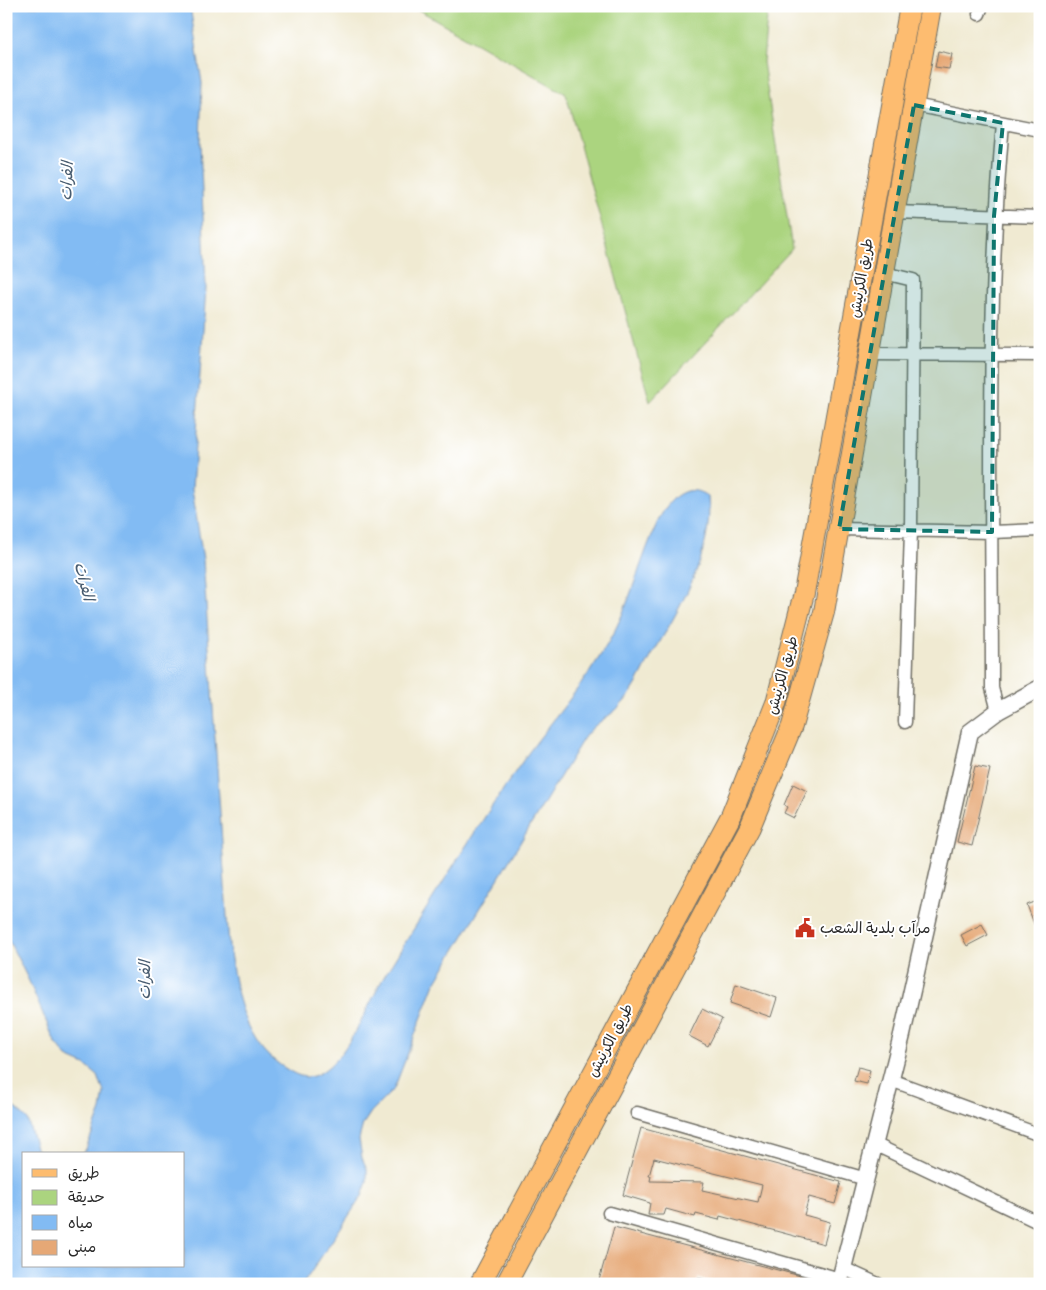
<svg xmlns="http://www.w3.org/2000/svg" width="1046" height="1290" font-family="Delius,'Playpen Sans Arabic',sans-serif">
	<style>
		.green { fill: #abd47f; stroke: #6b8055 }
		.water { fill: #82bbf3; stroke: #56738f }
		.building { fill: #e6a876; fill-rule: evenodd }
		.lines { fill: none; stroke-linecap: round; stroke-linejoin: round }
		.minor-casing { stroke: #706e65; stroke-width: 15 }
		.tertiary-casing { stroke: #706e65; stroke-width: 19 }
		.primary-casing { stroke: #706e65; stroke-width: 22 }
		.minor { stroke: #fff; stroke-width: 12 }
		.tertiary { stroke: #fff; stroke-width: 16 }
		.primary { stroke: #fdbc6f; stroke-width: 20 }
		.marked { fill: #0f766e; fill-opacity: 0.2; stroke: #0f766e; stroke-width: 4; stroke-dasharray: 10 6; stroke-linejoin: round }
		.labels { text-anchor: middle; stroke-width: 4; stroke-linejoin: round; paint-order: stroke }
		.street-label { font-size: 15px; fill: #2b2b2b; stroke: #fff }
		.poi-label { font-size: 15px; fill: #2b2b2b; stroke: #fff; text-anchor: start }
		.water-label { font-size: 16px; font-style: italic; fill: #495d71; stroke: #fff }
	</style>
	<rect width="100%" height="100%" fill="#fff"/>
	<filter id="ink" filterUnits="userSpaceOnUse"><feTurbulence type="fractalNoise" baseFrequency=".02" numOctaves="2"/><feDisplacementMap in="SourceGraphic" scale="10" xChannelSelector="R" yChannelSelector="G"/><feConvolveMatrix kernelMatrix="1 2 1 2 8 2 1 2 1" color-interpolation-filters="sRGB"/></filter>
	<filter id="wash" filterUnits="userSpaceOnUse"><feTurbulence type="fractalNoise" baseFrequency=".0096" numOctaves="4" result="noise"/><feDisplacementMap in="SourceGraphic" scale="20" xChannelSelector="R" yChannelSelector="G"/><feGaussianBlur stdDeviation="1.12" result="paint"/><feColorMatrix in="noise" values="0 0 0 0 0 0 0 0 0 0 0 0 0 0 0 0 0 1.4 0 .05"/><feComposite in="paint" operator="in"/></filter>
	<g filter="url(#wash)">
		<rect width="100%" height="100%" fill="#f0ead2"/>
		<path class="green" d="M 412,6 L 768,6 L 763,62 L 792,249 L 650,402 L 566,94 Z"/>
		<path class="water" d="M 6,6 L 190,6 L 202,83 L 200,142 L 206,288 L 192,489 L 203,559 L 229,946 C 236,993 244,1045 288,1070 C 298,1076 307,1080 318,1074 C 350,1058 370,997 390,967 C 435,895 480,821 529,752 C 556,716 586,681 608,643 C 628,609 637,571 652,535 C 657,523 663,509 672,500 C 683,489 696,487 708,497 C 715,553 678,611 651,657 C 642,673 635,690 623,703 C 610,718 595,721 583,739 L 435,983 L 394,1089 L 371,1112 L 363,1124 L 359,1139 L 362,1158 L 367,1169 L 367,1182 L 362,1196 L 303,1284 L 6,1284 L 6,1109 L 15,1108 L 27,1119 L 38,1154 L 24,1154 L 24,1266 L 184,1266 L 184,1154 L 82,1154 L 86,1149 L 101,1110 L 104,1092 L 98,1076 L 85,1065 L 67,1057 L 55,1042 L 28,979 L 6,935 Z"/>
		<g id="blocks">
			<path class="building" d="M 938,51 L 952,54 L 949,69 L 935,67 Z
				M 975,766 L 990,769 L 972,846 L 957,842 Z
				M 793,784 L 807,791 L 794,818 L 784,813 L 787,807 L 784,805 Z
				M 1040,900 L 1040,937 L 1039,937 L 1027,905 Z
				M 982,924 L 988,935 L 967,946 L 961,935 Z
				M 736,984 L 777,998 L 771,1017 L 730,1003 Z
				M 702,1009 L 722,1019 L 708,1046 L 689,1036 Z
				M 858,1067 L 870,1070 L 867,1084 L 854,1081 Z
				M 641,1128 L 841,1182 L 835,1204 L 809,1197 L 804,1215 L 830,1222 L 824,1244 L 720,1216 L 719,1220 L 696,1214 L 695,1217 L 666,1209 L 664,1215 L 648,1215 L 650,1203 L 623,1195 ZM 654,1158 L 762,1185 L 758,1202 L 702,1190 L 704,1182 L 650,1181 L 651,1176 L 649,1176 Z
				M 614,1227 L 808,1278 L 815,1280 L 815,1284 L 723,1284 L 698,1278 L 697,1284 L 598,1284 Z"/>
		</g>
	</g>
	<g filter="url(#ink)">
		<use href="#blocks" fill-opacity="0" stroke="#706e65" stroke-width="1"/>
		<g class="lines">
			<defs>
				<path id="minor" d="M 979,14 L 982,6
					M 914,105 L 1040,130
					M 895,212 L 1040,217
					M 884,273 L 913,280 L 911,530 L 905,722
					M 870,354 L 1040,355
					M 839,529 L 992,532 L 1040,530
					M 998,711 L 992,688 C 992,499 986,310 1003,123
					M 891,1080 L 1040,1135
					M 637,1113 L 866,1179
					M 874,1144 L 1040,1223
					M 609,1213 L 840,1279
					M 843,1268 L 878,1284"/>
				<path id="tertiary" d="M 839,1284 L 902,1035 L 970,732 L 998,711 L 1040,688"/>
				<path id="primary" d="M 480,1284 L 731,816 L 776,703 L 804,593 L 910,6
					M 506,1284 L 750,827 L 792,726 L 824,612 L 931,6"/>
			</defs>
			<use href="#minor" class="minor-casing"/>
			<use href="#tertiary" class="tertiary-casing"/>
			<use href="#primary" class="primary-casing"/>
			<use href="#minor" class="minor"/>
			<use href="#tertiary" class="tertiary"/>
			<use href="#primary" class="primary"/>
		</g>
	</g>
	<path class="marked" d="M 914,105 L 1003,123 L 994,216 L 992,532 L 839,529 Z"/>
	<defs>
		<symbol id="civic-bare" viewBox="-9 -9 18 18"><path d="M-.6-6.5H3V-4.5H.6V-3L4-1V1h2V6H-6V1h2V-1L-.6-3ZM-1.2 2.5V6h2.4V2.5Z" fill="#c8321e" stroke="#fff" stroke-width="2.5" paint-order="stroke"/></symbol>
	</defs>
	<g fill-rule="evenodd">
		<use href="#civic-bare" x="791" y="914" width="28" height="28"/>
	</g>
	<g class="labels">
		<g class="street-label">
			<text transform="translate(861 278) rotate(-80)" y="5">طريق الكرنيش</text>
			<text transform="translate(782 675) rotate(-74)" y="5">طريق الكرنيش</text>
			<text transform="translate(610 1040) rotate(-62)" y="5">طريق الكرنيش</text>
		</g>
		<g class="poi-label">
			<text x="820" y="933">مرآب بلدية الشعب</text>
		</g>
		<g class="water-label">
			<text transform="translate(66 181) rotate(-87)" y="6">الفرات</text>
			<text transform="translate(85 581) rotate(76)" y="6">الفرات</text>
			<text transform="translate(144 980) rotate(-89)" y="6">الفرات</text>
		</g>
	</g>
	<rect width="1046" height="1290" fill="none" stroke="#fff" stroke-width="25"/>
	<rect x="22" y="1152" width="162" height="115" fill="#ffffff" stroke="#aaaaaa"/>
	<rect x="32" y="1169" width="25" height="8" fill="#fdbc6f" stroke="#aaaaaa"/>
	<text x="68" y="1178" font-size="15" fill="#2b2b2b">طريق</text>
	<rect x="32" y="1190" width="25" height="15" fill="#abd47f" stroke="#aaaaaa"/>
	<text x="68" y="1202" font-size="15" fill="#2b2b2b">حديقة</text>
	<rect x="32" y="1215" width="25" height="15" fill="#82bbf3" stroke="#aaaaaa"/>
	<text x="68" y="1228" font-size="15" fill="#2b2b2b">مياه</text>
	<rect x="32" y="1240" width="25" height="15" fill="#e6a876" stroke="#aaaaaa"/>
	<text x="68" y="1252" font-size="15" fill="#2b2b2b">مبنى</text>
</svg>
